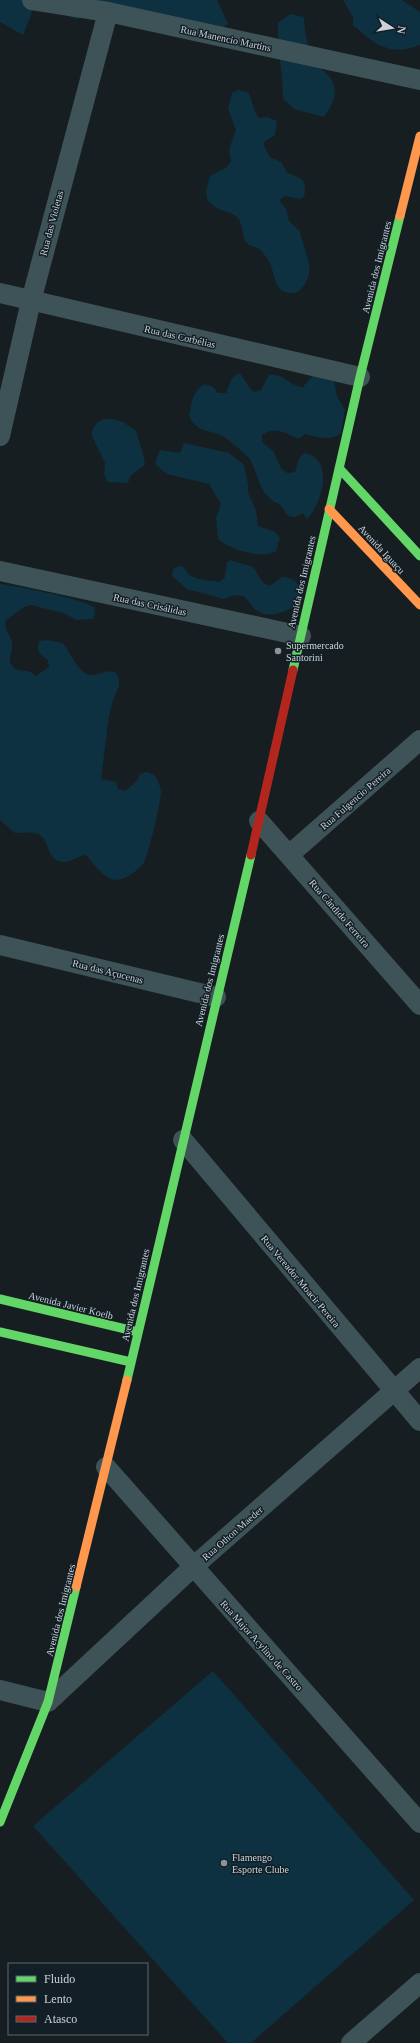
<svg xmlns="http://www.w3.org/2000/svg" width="420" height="2043" font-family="Georgia,serif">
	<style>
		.green { fill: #0d3140 }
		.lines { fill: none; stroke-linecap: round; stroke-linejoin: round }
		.street { stroke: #3d5357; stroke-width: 20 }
		.fast { stroke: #63d668; stroke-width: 9 }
		.slow { stroke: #ff974d; stroke-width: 9 }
		.jam { stroke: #b3261e; stroke-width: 9 }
		.poi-dot { fill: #8c9498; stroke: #131f26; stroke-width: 1.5 }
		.labels { text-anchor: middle; stroke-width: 3; stroke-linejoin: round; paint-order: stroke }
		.street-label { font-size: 10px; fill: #cbd3d8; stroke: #131f26 }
		.poi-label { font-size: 10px; fill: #cbd3d8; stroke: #131f26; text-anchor: start }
	</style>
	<rect width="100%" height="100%" fill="#171e22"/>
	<path class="green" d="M 0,0 L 33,0 L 35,4 L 23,35 L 0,22 Z
		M 42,0 L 217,0 L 228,24 L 201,40 L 170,36 L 141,21 L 106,15 L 75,19 L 48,7 Z
		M 343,0 L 402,0 L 420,12 L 420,45 C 399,53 386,51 368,38 C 363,34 359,29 353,26 L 353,17 Z
		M 290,14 L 304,17 C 305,34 307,49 317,64 C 320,68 324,71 328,75 C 340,89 334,103 324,117 L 294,109 L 283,99 C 283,73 277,49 278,23 Z
		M 238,90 L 249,93 L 255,112 L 259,118 L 267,117 L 277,121 L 275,135 L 264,142 L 264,146 L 270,157 L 281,162 L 287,172 C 299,180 308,175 304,197 L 300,199 L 285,196 L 279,200 L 286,209 L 289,221 L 300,231 C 302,249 318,269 303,286 C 301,289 298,293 294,293 C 289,294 283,292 280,289 C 273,281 274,270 269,261 C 266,257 263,252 259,249 C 255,246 249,247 246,242 C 241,234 244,225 237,217 C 232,211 215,212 207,199 L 206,191 L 210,176 L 227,167 L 231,161 L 229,149 L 236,130 L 228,109 L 232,93 Z
		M 239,373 C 246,379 246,386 254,392 L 261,390 L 269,375 C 284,373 289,386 303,387 L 314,374 L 334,381 L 337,396 L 345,410 L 341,433 C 330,442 317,437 305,434 L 299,439 C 286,433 274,426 262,435 L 262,442 L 274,452 L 281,468 L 287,473 L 295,472 L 299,458 L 305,453 C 335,460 322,503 307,519 L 303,513 L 295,517 L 288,516 L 280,504 C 256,497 259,466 246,455 C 239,449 230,440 222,436 C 207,428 198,434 189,416 C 192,402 192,391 205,384 L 213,387 L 218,393 L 226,393 L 232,378 Z
		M 104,419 L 112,419 L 123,422 L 136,431 L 143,454 L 145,465 L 131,475 L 128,483 L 108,482 L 104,475 L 105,463 L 92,436 C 91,428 96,422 104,419 Z
		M 184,443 L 229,453 L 244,465 L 248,484 L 248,492 L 256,511 L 258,526 L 275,532 L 280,538 L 276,551 C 263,560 228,549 218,539 L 216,518 L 221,504 L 209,484 L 167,474 L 155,464 L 160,450 L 180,453 Z
		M 230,560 L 253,567 C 258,573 263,590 273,584 C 277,582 278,578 284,577 C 301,579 301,590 299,604 C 286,612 266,621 254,608 C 250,604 248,599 243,596 L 235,595 L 224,599 L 187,589 L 172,576 L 173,569 L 180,566 L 184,567 C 189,581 208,580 220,582 L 225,577 L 227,562 Z
		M 0,584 C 17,586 83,599 94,607 L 95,613 L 93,619 L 77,620 L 63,613 L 31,605 L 24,607 L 5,621 C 5,630 10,634 12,642 C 14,651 4,662 16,669 C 23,673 28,668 36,676 L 49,667 L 48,660 L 41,655 L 38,649 L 39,641 L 47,640 L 63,643 C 70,652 80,677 93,675 C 101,674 106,670 115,672 L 119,678 L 119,686 L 113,700 L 109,716 L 101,779 L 116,782 L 118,789 L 125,791 L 137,781 L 140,774 L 147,772 L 154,775 C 158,780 160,785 161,792 C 161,802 148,857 143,864 C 138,870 125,880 117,880 C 104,880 93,863 86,855 C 78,856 71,862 63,862 C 46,860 51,844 40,835 C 33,831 22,833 15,833 L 0,820 Z
		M 213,1671 L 414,1900 L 251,2043 L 228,2043 L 33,1826 Z"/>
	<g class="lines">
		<path class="street" d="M 32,0 L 108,12 L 420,80
			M 0,293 L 360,377
			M 0,436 L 31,301 L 108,12
			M 0,571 L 301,636
			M 259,821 L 420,1005
			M 289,855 L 420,740
			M 0,945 L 216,997
			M 183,1140 L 420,1421
			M 106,1467 L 420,1823
			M 0,1690 L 48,1702 L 193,1567 L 420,1368
			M 351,2043 L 420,1983"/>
		<path class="fast" d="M 339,468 L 420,556
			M 293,670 L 360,377 L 400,216
			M 0,1299 L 138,1332
			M 0,1332 L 131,1362
			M 127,1380 L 251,855
			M 0,1822 L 48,1702 L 76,1587"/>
		<path class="slow" d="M 400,216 L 420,136
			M 329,509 L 420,605
			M 76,1587 L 127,1380"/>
		<path class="jam" d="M 251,855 L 293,670"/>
	</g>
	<g class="poi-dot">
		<circle cx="278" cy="651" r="4"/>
		<circle cx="224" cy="1863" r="4"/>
	</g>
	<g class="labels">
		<g class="street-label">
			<text transform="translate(226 38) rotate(12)" y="4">Rua Manencio Martins</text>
			<text transform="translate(51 223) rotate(-75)" y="4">Rua das Violetas</text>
			<text transform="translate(376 267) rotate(-76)" y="4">Avenida dos Imigrantes</text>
			<text transform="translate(180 336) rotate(13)" y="4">Rua das Corbélias</text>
			<text transform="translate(382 549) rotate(47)" y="4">Avenida Iguaçu</text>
			<text transform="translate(301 582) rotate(-77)" y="4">Avenida dos Imigrantes</text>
			<text transform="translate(150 604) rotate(12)" y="4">Rua das Crisálidas</text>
			<text transform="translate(355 798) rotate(-41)" y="4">Rua Fulgencio Pereira</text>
			<text transform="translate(340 913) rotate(49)" y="4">Rua Cândido Ferreira</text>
			<text transform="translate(108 971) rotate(14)" y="4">Rua das Açucenas</text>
			<text transform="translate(209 980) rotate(-76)" y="4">Avenida dos Imigrantes</text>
			<text transform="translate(301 1281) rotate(50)" y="4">Rua Vereador Moacir Pereira</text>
			<text transform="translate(135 1295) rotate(-77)" y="4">Avenida dos Imigrantes</text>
			<text transform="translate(71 1305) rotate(14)" y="4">Avenida Javier Koelb</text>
			<text transform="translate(232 1533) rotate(-41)" y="4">Rua Othon Maeder</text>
			<text transform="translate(60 1610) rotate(-76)" y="4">Avenida dos Imigrantes</text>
			<text transform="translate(262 1645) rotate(48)" y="4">Rua Major Acylino de Castro</text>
		</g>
		<g class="poi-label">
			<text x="286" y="649">Supermercado<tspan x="286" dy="12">Santorini</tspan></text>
			<text x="232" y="1861">Flamengo<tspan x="232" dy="12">Esporte Clube</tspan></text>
		</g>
	</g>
	<rect x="8" y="1963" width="140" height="72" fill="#131f26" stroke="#5d676d"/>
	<rect x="16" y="1976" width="20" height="6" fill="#63d668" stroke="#5d676d"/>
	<text x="44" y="1983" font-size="12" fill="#cbd3d8">Fluido</text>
	<rect x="16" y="1996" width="20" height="6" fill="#ff974d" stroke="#5d676d"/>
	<text x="44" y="2003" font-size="12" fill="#cbd3d8">Lento</text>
	<rect x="16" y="2016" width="20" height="6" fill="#b3261e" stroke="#5d676d"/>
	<text x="44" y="2023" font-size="12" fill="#cbd3d8">Atasco</text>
	<g transform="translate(392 28) rotate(102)" stroke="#131f26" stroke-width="3" paint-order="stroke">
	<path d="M0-3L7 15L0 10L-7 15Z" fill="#cbd3d8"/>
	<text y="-6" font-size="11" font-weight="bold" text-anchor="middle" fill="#cbd3d8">N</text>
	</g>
</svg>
